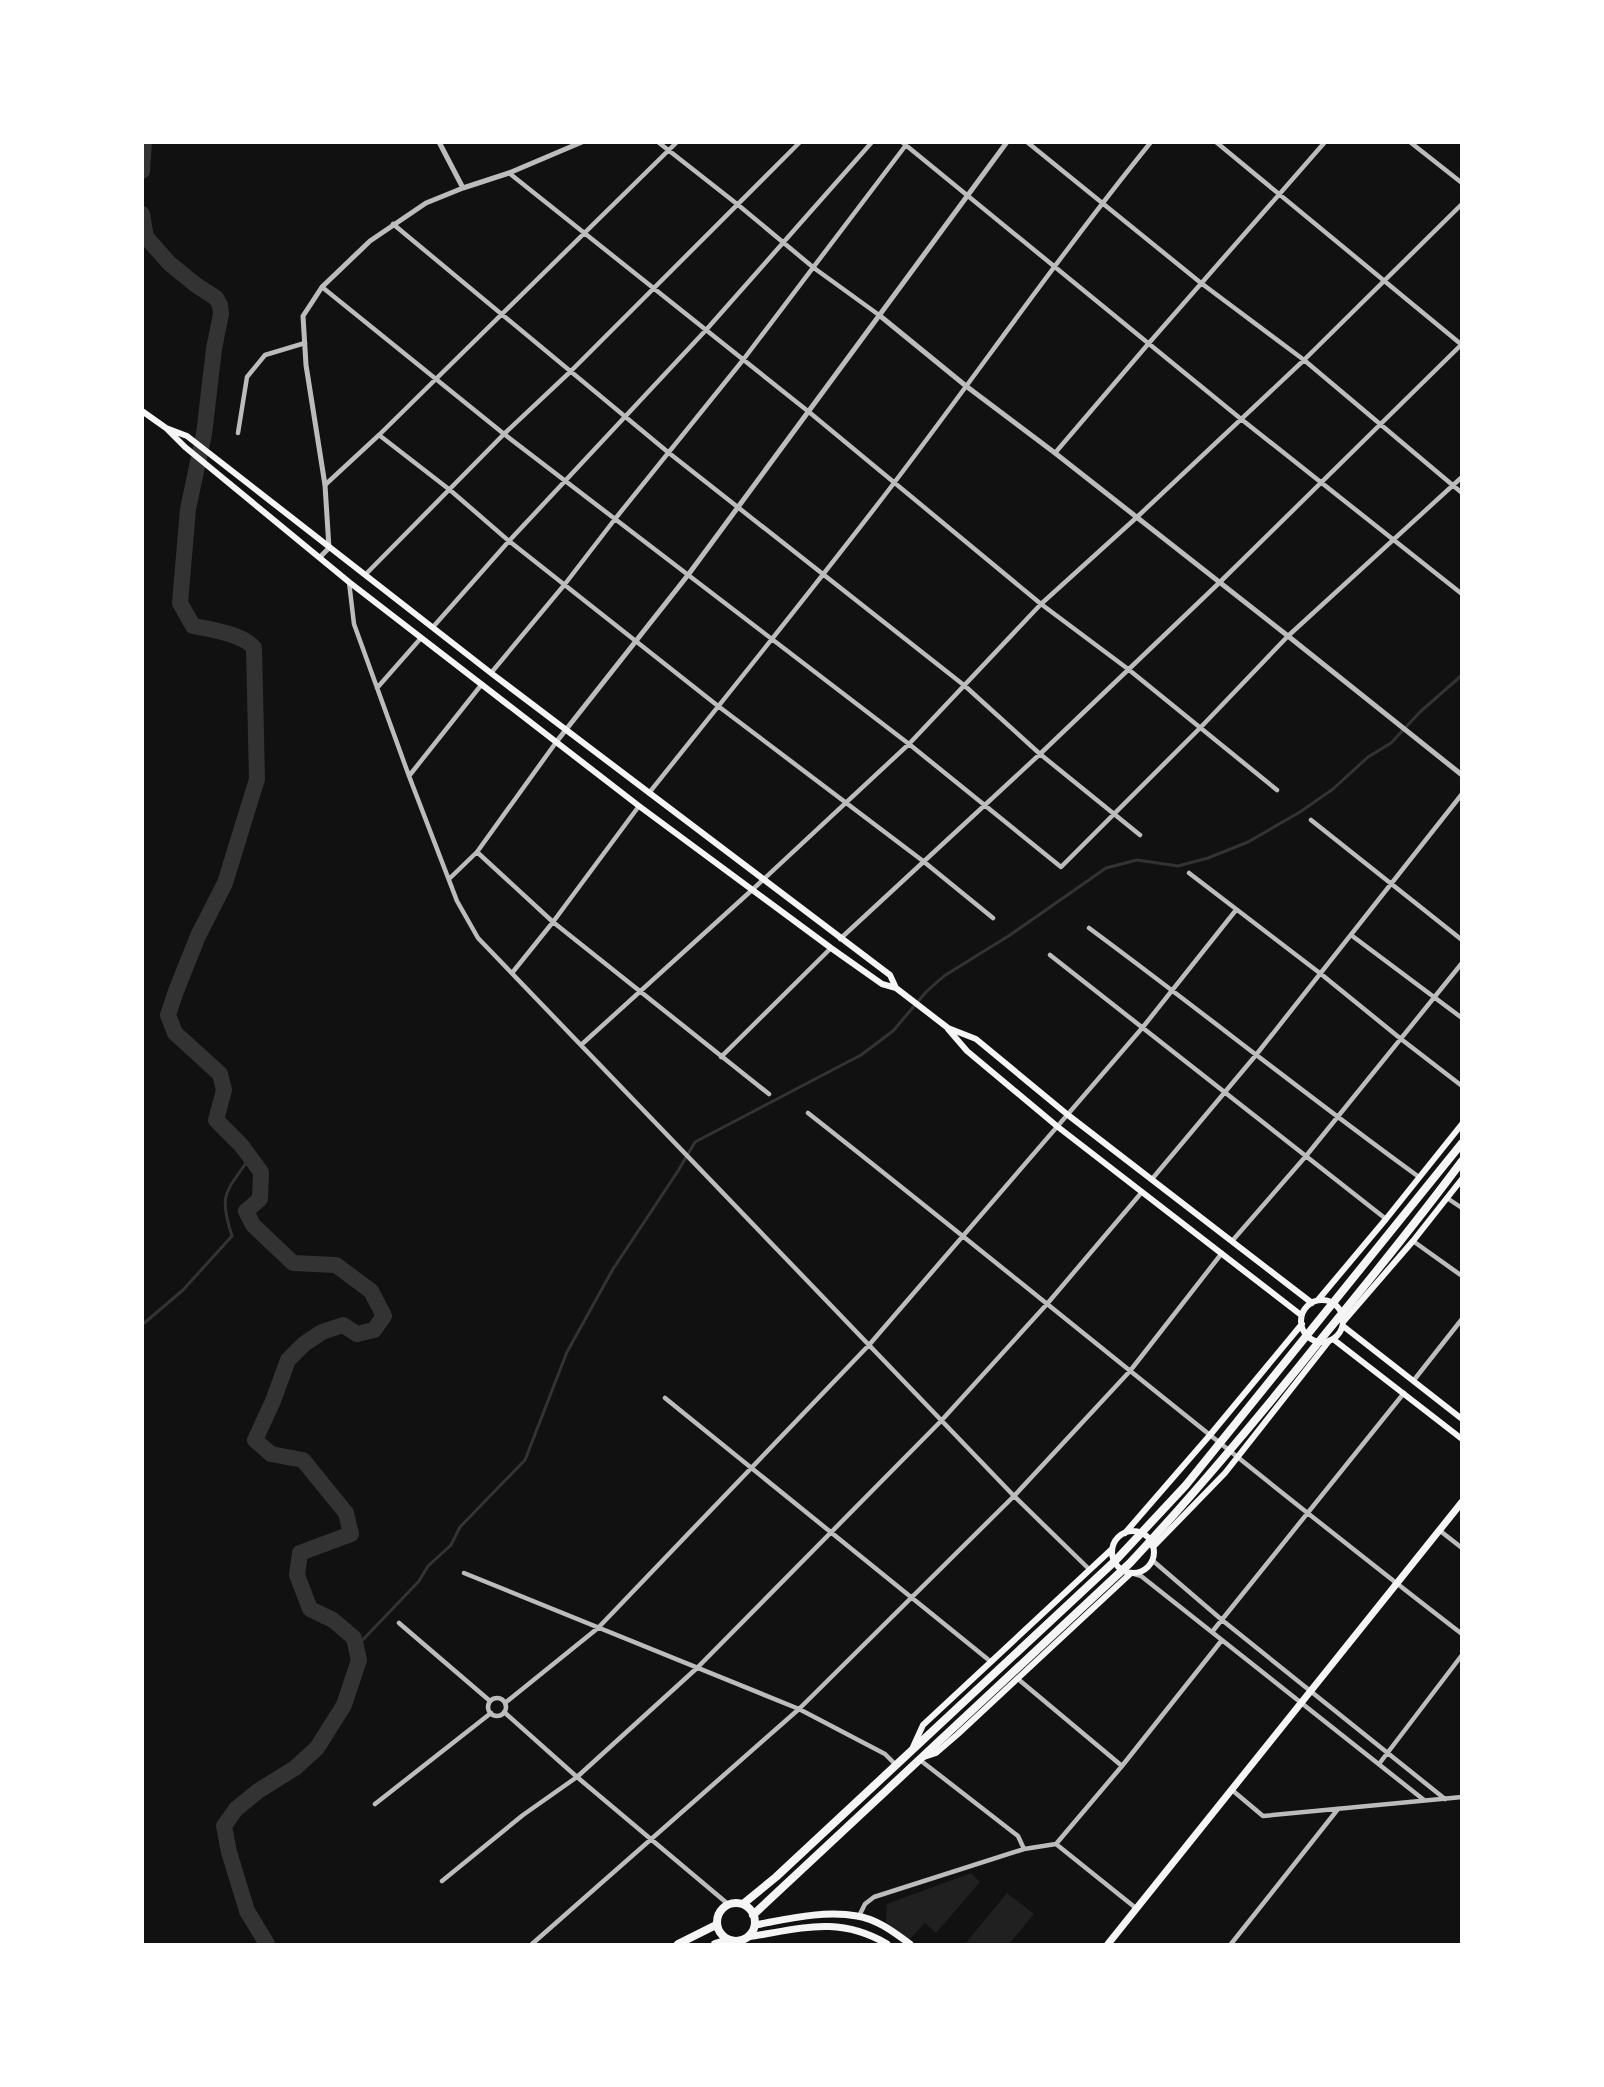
<svg xmlns="http://www.w3.org/2000/svg" width="1604" height="2087" font-family="'DejaVu Sans',sans-serif">
	<style>
		.green { fill: #202020 }
		.lines { fill: none; stroke-linecap: round; stroke-linejoin: round }
		.stream { stroke: #333; stroke-width: 3 }
		.river { stroke: #333; stroke-width: 16 }
		.minor { stroke: #bcbcbc; stroke-width: 4.5 }
		.tertiary { stroke: #bcbcbc; stroke-width: 5 }
		.secondary { stroke: #f5f5f5; stroke-width: 6 }
		.primary { stroke: #f5f5f5; stroke-width: 7 }
		.trunk { stroke: #f5f5f5; stroke-width: 8 }
	</style>
	<rect width="100%" height="100%" fill="#111"/>
	<path class="green" d="M 971,1873 L 980,1882 L 936,1933 L 925,1923 L 909,1940 L 886,1922 L 887,1904 Z
		M 1007,1893 L 1034,1914 L 1009,1944 L 965,1944 Z"/>
	<g class="lines">
		<path class="stream" d="M 142,1325 L 183,1290 L 232,1236 C 218,1193 226,1193 250,1157
			M 356,1647 L 419,1581 L 428,1566 L 451,1545 L 460,1527 L 525,1460 L 567,1352 L 613,1269 L 678,1171 L 695,1142 L 861,1055 L 893,1031 L 926,992 L 944,976 L 1010,935 L 1106,868 L 1137,860 L 1178,866 L 1208,858 L 1248,842 L 1300,812 L 1333,789 L 1368,757 L 1391,743 L 1420,712 L 1462,675"/>
		<path class="river" d="M 142,171 L 144,142
			M 142,214 L 146,237 L 169,263 L 196,285 L 216,298 L 220,305 L 221,314 L 214,349 L 204,434 L 188,509 L 180,603 L 193,626 C 209,629 244,634 254,648 L 257,779 L 225,883 L 198,936 L 176,991 L 168,1015 L 175,1033 L 220,1074 L 224,1090 L 216,1120 L 241,1145 L 261,1172 L 260,1199 L 246,1211 L 253,1225 L 293,1263 L 336,1265 L 371,1291 L 384,1316 L 374,1330 L 357,1334 L 343,1325 L 322,1332 L 304,1344 L 288,1360 L 273,1401 L 255,1440 L 271,1454 L 303,1460 L 346,1513 L 351,1534 L 300,1553 L 297,1575 L 310,1609 L 333,1620 L 354,1638 L 359,1660 L 344,1705 L 317,1748 L 295,1768 L 258,1791 L 236,1809 L 224,1826 L 229,1852 L 247,1911 L 267,1944"/>
		<path class="minor" d="M 658,142 L 737,204 L 814,268 L 879,315
			M 902,142 L 1241,419 L 1462,594
			M 1027,142 L 1201,283 L 1304,360 L 1462,493
			M 1216,142 L 1462,345
			M 1410,142 L 1462,183
			M 509,173 L 809,412 L 1041,604 L 1128,669 L 1277,790
			M 393,224 L 669,453 L 965,686 L 1040,754 L 1140,835
			M 322,287 L 504,434 L 909,744 L 1061,867 L 1201,727 L 1288,636 L 1462,477
			M 238,433 L 247,377 L 265,355 L 305,343
			M 379,435 L 450,490 L 509,541 L 718,706 L 923,861 L 993,918
			M 1055,453 L 1149,343 L 1325,142
			M 325,485 L 379,435 L 677,142
			M 365,575 L 504,434 L 570,372 L 800,142
			M 349,582 L 354,624 L 409,776 L 457,901 L 478,938 L 1014,1496 L 1090,1570
			M 433,627 L 509,541 L 706,330 L 872,142
			M 491,673 L 565,584 L 615,519 L 743,360 L 906,145
			M 377,688 L 421,638
			M 409,776 L 482,684
			M 649,793 C 731,690 814,588 894,483 C 980,370 1061,253 1151,142
			M 1311,820 L 1462,940
			M 477,852 L 553,922 L 769,1094
			M 1189,873 L 1321,974 L 1401,1039 L 1462,1086
			M 449,879 L 477,852 L 557,741
			M 1089,928 C 1200,1010 1307,1096 1419,1177
			M 1351,935 L 1462,1018
			M 840,939 L 1040,754 L 1219,583 L 1462,344
			M 1050,955 L 1386,1219
			M 512,973 L 553,922 L 639,806
			M 581,1045 L 752,890 L 909,744 L 1041,604 L 1136,518 L 1304,360 L 1462,204
			M 721,1057 L 831,948
			M 808,1113 C 1027,1285 1241,1464 1462,1634
			M 1152,1179 L 1256,1055 L 1462,794
			M 1447,1198 L 1462,1208
			M 1233,1240 L 1306,1156 L 1462,963
			M 1413,1241 L 1462,1276
			M 1414,1380 L 1462,1319
			M 665,1398 L 990,1661
			M 1439,1530 L 1462,1548
			M 1152,1560 L 1222,1620 L 1445,1799
			M 464,1573 L 799,1709 L 885,1754 L 895,1764
			M 1131,1573 L 1141,1576 L 1424,1800
			M 399,1623 L 490,1701
			M 1212,1632 L 1404,1393
			M 1018,1679 L 1122,1766
			M488 1707a9 9 0 1 1 18 0a9 9 0 1 1-18 0Z
			M 505,1703 L 598,1628 L 869,1345 L 1143,1027 L 1236,910
			M 504,1712 L 577,1777 L 728,1904
			M 920,1760 L 1018,1836 L 1024,1849
			M 1379,1764 L 1462,1655
			M 1232,1790 L 1263,1816 L 1462,1797
			M 375,1804 L 491,1713
			M 1056,1844 L 1137,1909
			M 442,1881 L 523,1815 L 577,1777 L 697,1668 L 941,1421 L 1047,1304 L 1142,1192
			M 859,1916 L 865,1904 L 874,1897 L 1024,1849 L 1056,1844 L 1122,1766 L 1222,1640
			M 532,1944 L 799,1709 L 1014,1496 L 1130,1371 L 1222,1253
			M 1231,1944 L 1338,1809"/>
		<path class="tertiary" d="M 439,142 L 463,188
			M 879,315 L 966,386 L 1055,453 L 1288,636 L 1462,775
			M 320,557 L 329,548 L 325,485 L 306,365 L 303,316 L 322,287 L 370,241 L 426,203 L 463,188 L 509,173 L 582,142
			M 557,741 L 688,575 L 1007,142"/>
		<path class="secondary" d="M 142,411 L 166,428 L 185,447 L 349,582 L 639,806 L 831,948 L 882,984 L 896,988
			M 166,428 L 187,436 L 491,673 L 890,975 L 896,988 L 948,1028 L 976,1039 L 1068,1115 L 1312,1303
			M 948,1029 L 967,1051 L 1058,1127 L 1301,1315
			M 1318,1300 L 1386,1219 L 1462,1124
			M1301 1321a21 21 0 1 1 42 0a21 21 0 1 1-42 0Z
			M 1343,1322 L 1413,1241 L 1462,1179
			M 1343,1326 L 1462,1419
			M 1333,1339 L 1462,1439
			M1112 1552a21 21 0 1 1 42 0a21 21 0 1 1-42 0Z
			M 1125,1533 L 1210,1435 L 1302,1324
			M 1153,1547 L 1225,1473 L 1329,1341
			M 913,1747 L 923,1725 L 1112,1549
			M 924,1757 L 936,1753 L 958,1734 L 1131,1573"/>
		<path class="primary" d="M 755,1925 C 788,1919 824,1910 857,1916 C 877,1919 895,1933 910,1944
			M 748,1937 C 800,1929 838,1915 887,1944
			M 1108,1944 L 1462,1502"/>
		<path class="trunk" d="M717 1922a19 19 0 1 1 38 0a19 19 0 1 1-38 0Z
			M 743,1904 L 776,1877 L 1116,1560 L 1186,1485 L 1462,1143
			M 753,1915 L 1130,1563 C 1199,1489 1263,1412 1326,1333 C 1372,1277 1418,1220 1462,1161
			M 678,1944 L 716,1925
			M 715,1944 L 728,1940"/>
	</g>
	<rect width="1604" height="2087" fill="none" stroke="#ffffff" stroke-width="288"/>
</svg>
